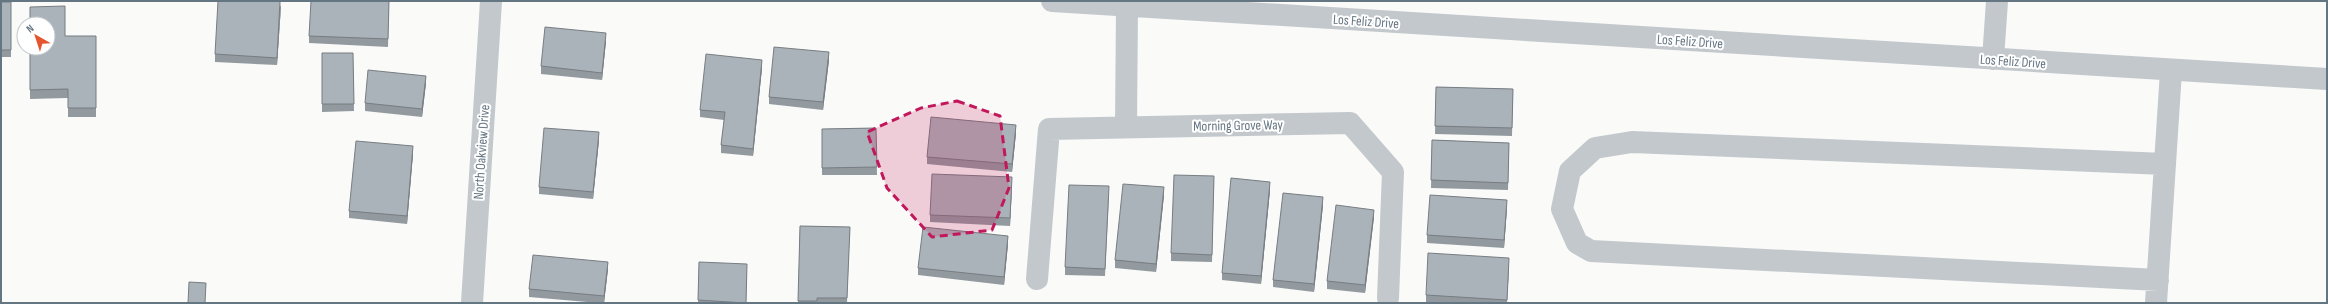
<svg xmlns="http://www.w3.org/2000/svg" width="2328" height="304" font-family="'Sofia Sans Condensed',sans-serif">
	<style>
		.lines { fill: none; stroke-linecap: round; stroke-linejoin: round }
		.minor { stroke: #c3c8cc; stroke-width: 22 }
		.wall { fill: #929a9f }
		.shaded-wall { fill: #777d82 }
		.building { fill: #aab3b9; stroke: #777d82 }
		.marked { fill: #c2185b; fill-opacity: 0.2; stroke: #c2185b; stroke-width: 3; stroke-dasharray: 8 5; stroke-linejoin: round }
		.labels { text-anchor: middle; stroke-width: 4; stroke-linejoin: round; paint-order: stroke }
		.street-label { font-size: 14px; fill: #657683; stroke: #fff }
	</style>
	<rect width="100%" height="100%" fill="#fafaf8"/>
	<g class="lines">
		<path class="minor" d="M 1052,1 L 2327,79
			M 1993,59 L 1997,1
			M 1126,127 L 1127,6
			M 1037,279 L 1049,129 L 1350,123 L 1393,172 L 1388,298
			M 2158,280 L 1591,251 L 1577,243 L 1562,209 L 1570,171 L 1595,148 L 1632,142 L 2165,164
			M 472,303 L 491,1
			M 2156,303 L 2171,71"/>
	</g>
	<path class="wall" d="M 389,1 L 388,47 L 309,43 L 309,36 Z
		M 1,2 L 11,2 L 11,57 L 1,57 Z
		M 281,6 L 277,65 L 215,62 L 215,54 Z
		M 65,36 L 96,36 L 96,117 L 68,117 L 68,98 L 30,99 L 30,48 Z
		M 606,41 L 602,80 L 541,74 L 541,66 Z
		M 322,53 L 353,53 L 354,111 L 322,112 Z
		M 829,60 L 823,110 L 769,104 L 769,97 Z
		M 762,68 L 753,156 L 721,153 L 721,145 L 724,120 L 700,117 L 700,110 Z
		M 426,83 L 422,117 L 365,111 L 365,103 Z
		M 1436,87 L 1513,89 L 1512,136 L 1435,134 Z
		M 876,128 L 877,175 L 822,175 L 822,129 Z
		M 1016,133 L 1012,172 L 927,164 L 927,157 Z
		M 599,140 L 593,199 L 539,194 L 539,187 Z
		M 1432,140 L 1509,143 L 1508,190 L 1431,188 Z
		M 413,154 L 407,224 L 349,218 L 349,211 Z
		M 1214,176 L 1212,262 L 1171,261 L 1171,253 Z
		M 1012,185 L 1010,226 L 930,222 L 930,215 Z
		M 1270,190 L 1261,284 L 1222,280 L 1222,273 Z
		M 1109,194 L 1105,276 L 1065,275 L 1065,267 Z
		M 1164,195 L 1156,272 L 1115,268 L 1115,260 Z
		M 1323,205 L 1314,292 L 1273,287 L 1273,280 Z
		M 1507,208 L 1504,248 L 1427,243 L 1427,235 Z
		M 1374,217 L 1365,293 L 1327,289 L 1327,281 Z
		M 800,226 L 850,227 L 847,303 L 798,303 Z
		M 1008,244 L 1004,285 L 918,275 L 918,268 Z
		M 699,262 L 747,271 L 746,303 L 698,303 Z
		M 1509,266 L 1507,303 L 1426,303 L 1426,295 Z
		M 608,269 L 604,303 L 599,303 L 529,297 L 529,289 Z"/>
	<path class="shaded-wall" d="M 281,1 L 281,6 L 277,65 L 277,58 Z
		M 606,33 L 606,41 L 602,80 L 602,73 Z
		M 829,52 L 829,60 L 823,110 L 823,102 Z
		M 762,60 L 762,68 L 753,156 L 753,149 Z
		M 426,76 L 426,83 L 422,117 L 422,109 Z
		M 1016,125 L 1016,133 L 1012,172 L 1012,164 Z
		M 599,132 L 599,140 L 593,199 L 593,192 Z
		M 413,146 L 413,154 L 407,224 L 407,216 Z
		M 1012,177 L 1012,185 L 1010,226 L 1010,218 Z
		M 1270,182 L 1270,190 L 1261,284 L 1261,276 Z
		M 1164,187 L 1164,195 L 1156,272 L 1156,264 Z
		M 1323,197 L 1323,205 L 1314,292 L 1314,284 Z
		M 1507,200 L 1507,208 L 1504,248 L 1504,240 Z
		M 1374,210 L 1374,217 L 1365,293 L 1365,285 Z
		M 1008,236 L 1008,244 L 1004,285 L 1004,277 Z
		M 1509,258 L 1509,266 L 1507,303 Z
		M 608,262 L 608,269 L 604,303 L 604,296 Z"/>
	<path class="building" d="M 218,1 L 280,1 L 277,58 L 215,54 Z
		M 311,1 L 389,1 L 388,39 L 309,36 Z
		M 1,2 L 11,2 L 11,50 L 1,50 Z
		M 65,6 L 65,36 L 96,36 L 96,108 L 68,108 L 68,89 L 30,90 L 30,48 L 48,48 L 48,24 L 30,24 L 30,7 Z
		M 545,27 L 606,33 L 602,73 L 541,66 Z
		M 774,47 L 829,52 L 823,102 L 769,97 Z
		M 322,53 L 353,53 L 354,104 L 322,104 Z
		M 706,54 L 762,60 L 753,149 L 721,145 L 725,112 L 700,110 Z
		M 368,70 L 426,76 L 422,109 L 365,103 Z
		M 1436,87 L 1513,89 L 1512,128 L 1435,126 Z
		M 931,117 L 1016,125 L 1012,164 L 927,157 Z
		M 544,128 L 599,132 L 593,192 L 539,187 Z
		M 876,128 L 877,167 L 822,168 L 822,129 Z
		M 1432,140 L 1509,143 L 1508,183 L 1431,180 Z
		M 356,141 L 413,146 L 407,216 L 349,211 Z
		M 932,174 L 1012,177 L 1010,218 L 930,215 Z
		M 1174,175 L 1214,176 L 1212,255 L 1171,253 Z
		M 1231,178 L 1270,182 L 1261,276 L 1222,273 Z
		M 1123,184 L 1164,187 L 1156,264 L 1115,260 Z
		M 1069,185 L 1109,186 L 1105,269 L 1065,267 Z
		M 1283,193 L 1323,197 L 1314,284 L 1273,280 Z
		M 1430,195 L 1507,200 L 1504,240 L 1427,235 Z
		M 1336,205 L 1374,210 L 1365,285 L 1327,281 Z
		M 800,226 L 850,227 L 847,298 L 817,298 L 817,301 L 798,301 Z
		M 923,227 L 1008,236 L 1004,277 L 918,268 Z
		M 1428,253 L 1509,258 L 1507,300 L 1426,295 Z
		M 533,255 L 608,262 L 604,296 L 529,289 Z
		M 699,262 L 747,264 L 746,303 L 698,300 Z
		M 189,282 L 206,283 L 205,303 L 188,303 Z"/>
	<path class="marked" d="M 957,101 L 1000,116 L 1009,188 L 992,230 L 932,237 L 887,188 L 867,132 L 921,108 Z"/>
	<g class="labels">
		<g class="street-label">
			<text transform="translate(1366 21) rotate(4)" y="5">Los Feliz Drive</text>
			<text transform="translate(1690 41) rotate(4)" y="5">Los Feliz Drive</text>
			<text transform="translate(2013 61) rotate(4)" y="5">Los Feliz Drive</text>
			<text transform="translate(1238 125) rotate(-1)" y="5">Morning Grove Way</text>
			<text transform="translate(481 152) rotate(-86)" y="5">North Oakview Drive</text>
		</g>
	</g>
	<rect width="2328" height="304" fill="none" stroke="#657683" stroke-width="4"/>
	<g transform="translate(36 36) rotate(321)"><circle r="19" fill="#ffffff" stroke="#c1c8cd"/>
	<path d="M0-3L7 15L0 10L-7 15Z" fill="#e4572e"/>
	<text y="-6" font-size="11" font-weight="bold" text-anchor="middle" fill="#657683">N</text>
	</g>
</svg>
